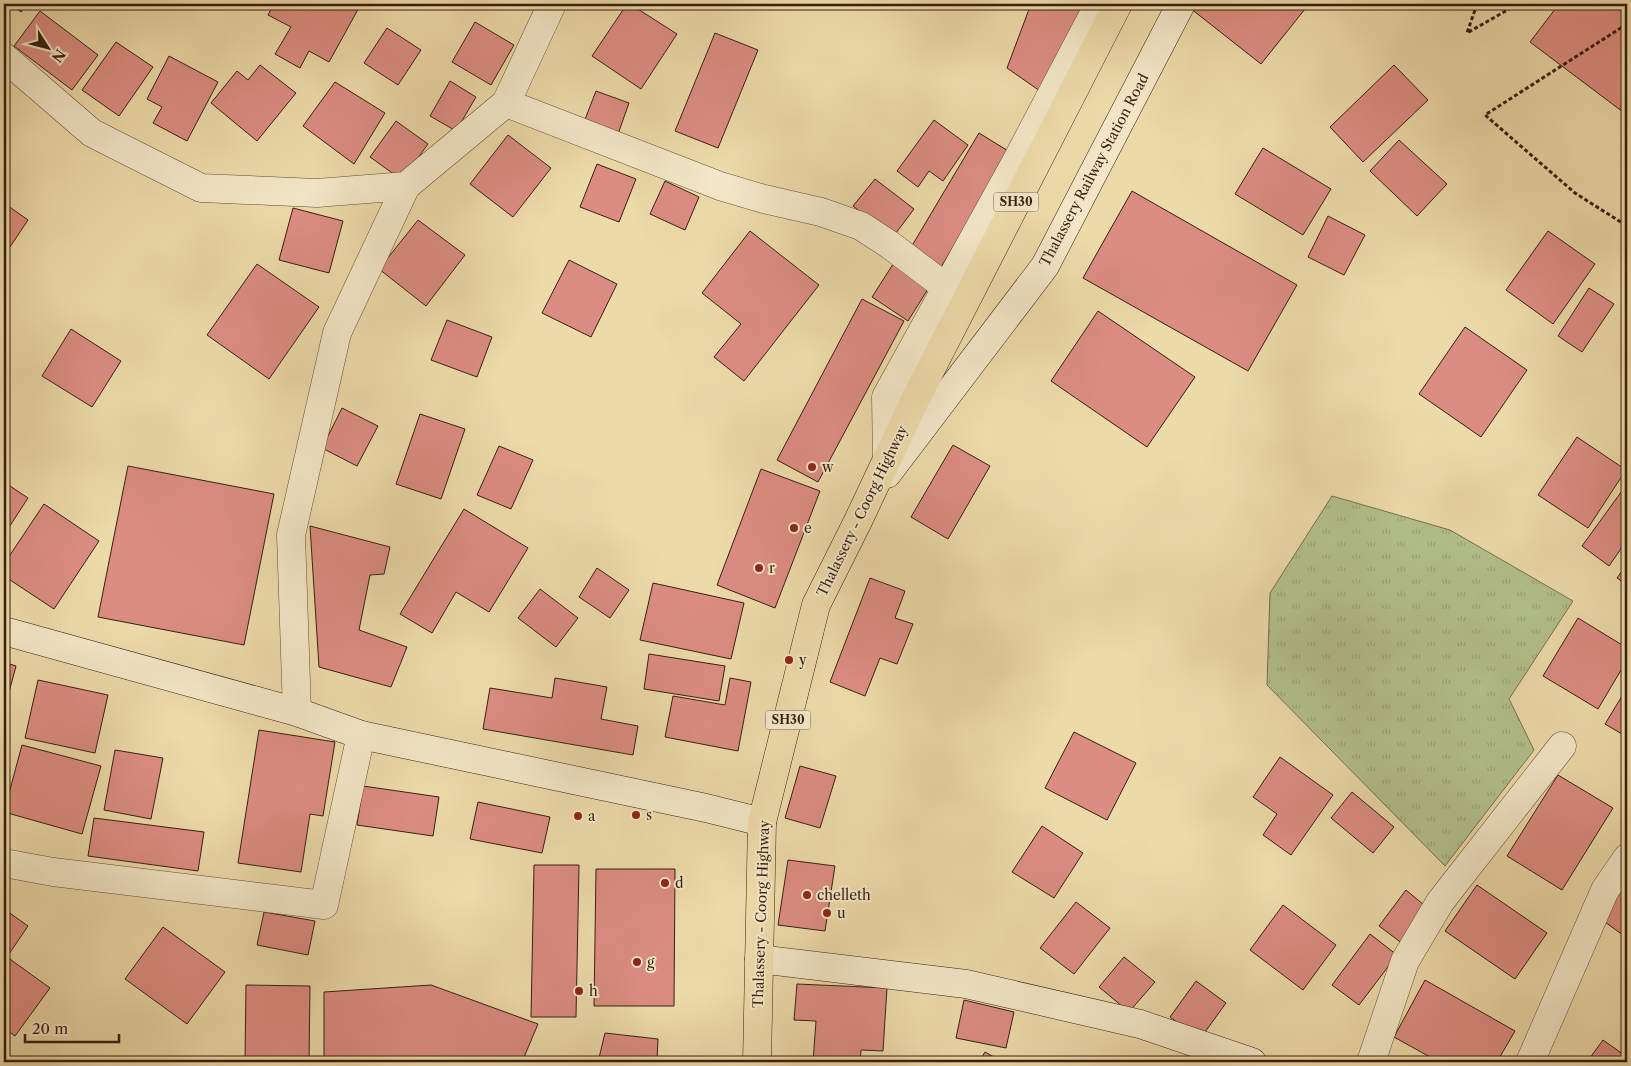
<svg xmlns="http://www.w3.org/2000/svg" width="1631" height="1066" font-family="'Libre Caslon Text',serif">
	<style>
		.grass { fill: url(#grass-tufts); stroke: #75704e }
		.building { fill: #dc8d82; stroke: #371f0f }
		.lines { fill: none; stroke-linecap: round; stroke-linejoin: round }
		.street-casing { stroke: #644e36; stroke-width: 29 }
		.secondary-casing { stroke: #371f0f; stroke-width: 29 }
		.primary-casing { stroke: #371f0f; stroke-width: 29 }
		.path { stroke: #371f0f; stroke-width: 3; stroke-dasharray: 4 2.5; stroke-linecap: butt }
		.street { stroke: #f3e7c7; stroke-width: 28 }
		.secondary { stroke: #f3e7c7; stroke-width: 28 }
		.primary { stroke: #eddaa9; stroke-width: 28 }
		.poi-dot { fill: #8f2418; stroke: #f3e7c7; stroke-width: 2 }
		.labels { text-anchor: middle; stroke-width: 4; stroke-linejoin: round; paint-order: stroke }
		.shield { fill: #f3e7c7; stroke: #6f5b46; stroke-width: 1 }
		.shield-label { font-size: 12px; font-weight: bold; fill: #371f0f }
		.street-label { font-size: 14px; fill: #371f0f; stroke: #f3e7c7 }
		.poi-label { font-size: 14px; fill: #371f0f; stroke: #f3e7c7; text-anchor: start }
	</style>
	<defs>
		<pattern id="grass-tufts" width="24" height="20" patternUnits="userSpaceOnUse" patternTransform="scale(1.25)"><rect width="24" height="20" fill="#b3c18c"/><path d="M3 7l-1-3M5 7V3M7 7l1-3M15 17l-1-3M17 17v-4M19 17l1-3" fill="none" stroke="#9ba578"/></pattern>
	</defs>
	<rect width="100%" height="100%" fill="#eddaa9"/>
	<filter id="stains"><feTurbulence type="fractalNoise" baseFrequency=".004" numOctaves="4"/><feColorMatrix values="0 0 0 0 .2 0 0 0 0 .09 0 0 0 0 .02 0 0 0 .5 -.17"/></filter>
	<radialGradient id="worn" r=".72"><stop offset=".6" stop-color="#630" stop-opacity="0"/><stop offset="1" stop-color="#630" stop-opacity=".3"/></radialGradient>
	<path class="grass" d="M 1332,496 L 1450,530 L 1573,601 L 1509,699 L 1534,750 L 1445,866 L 1267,685 L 1270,593 Z"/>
	<path class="building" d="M 9,4 L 26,4 L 21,12 Z
		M 274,4 L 361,4 L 329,62 L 309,51 L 300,68 L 275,54 L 291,27 L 268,15 Z
		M 627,4 L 630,4 L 677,34 L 641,89 L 592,56 Z
		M 1031,4 L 1085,4 L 1040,91 L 1007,68 Z
		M 1194,4 L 1309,4 L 1261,64 L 1190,8 Z
		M 1559,4 L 1627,4 L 1627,115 L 1530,42 Z
		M 40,11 L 98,55 L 72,90 L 14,46 Z
		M 475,22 L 514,45 L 491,85 L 452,62 Z
		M 387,28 L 421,50 L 398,85 L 364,63 Z
		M 715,33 L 758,50 L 718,148 L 675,131 Z
		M 116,42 L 153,67 L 119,116 L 82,90 Z
		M 169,56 L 218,82 L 187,141 L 153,123 L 162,107 L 147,99 Z
		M 260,65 L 296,93 L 257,141 L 211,103 L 237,71 L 248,80 Z
		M 1394,65 L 1428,100 L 1363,162 L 1330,127 Z
		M 450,81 L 476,97 L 456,131 L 430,116 Z
		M 335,82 L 385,113 L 354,164 L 303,126 Z
		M 596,91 L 629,103 L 618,134 L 584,122 Z
		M 934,120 L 968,145 L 943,181 L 929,171 L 918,187 L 897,171 Z
		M 396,121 L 428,144 L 402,180 L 370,157 Z
		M 979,133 L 1010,152 L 941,267 L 910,249 Z
		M 508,135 L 551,168 L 513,217 L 470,184 Z
		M 1399,140 L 1447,184 L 1417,216 L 1370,171 Z
		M 1263,148 L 1331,189 L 1303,235 L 1235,194 Z
		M 597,164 L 636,179 L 619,222 L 580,207 Z
		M 875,179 L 914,209 L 893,237 L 853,206 Z
		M 665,181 L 699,197 L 685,230 L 650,214 Z
		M 1132,191 L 1297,285 L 1248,371 L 1083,278 Z
		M 4,203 L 28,220 L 4,256 Z
		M 293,208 L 343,221 L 329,273 L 279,260 Z
		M 1328,216 L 1365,235 L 1344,275 L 1308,257 Z
		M 418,220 L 465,255 L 426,306 L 379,269 Z
		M 750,231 L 819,285 L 744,381 L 714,357 L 741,324 L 702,293 Z
		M 1548,231 L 1595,264 L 1553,324 L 1506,290 Z
		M 897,258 L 933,281 L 908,321 L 872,297 Z
		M 569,260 L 617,284 L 591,337 L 542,313 Z
		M 257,264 L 319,307 L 269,379 L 207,335 Z
		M 1589,288 L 1614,304 L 1582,352 L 1558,336 Z
		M 862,299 L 904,321 L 818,482 L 777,460 Z
		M 1098,311 L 1195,377 L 1147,447 L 1051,381 Z
		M 447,320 L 492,337 L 477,377 L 431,360 Z
		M 1465,327 L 1527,370 L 1481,437 L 1419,394 Z
		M 71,329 L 121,361 L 92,407 L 42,376 Z
		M 342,408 L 378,426 L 357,466 L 322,448 Z
		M 420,414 L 465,429 L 441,499 L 396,484 Z
		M 1577,437 L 1626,470 L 1588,528 L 1538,495 Z
		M 953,445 L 990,466 L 948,539 L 911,517 Z
		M 499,446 L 533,460 L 511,509 L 477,495 Z
		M 128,466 L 274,494 L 244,645 L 98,617 Z
		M 761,469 L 820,491 L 775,608 L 717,585 Z
		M 4,482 L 28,498 L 4,535 Z
		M 1627,484 L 1627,540 L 1609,566 L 1582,546 Z
		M 44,504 L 99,541 L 54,609 L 4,576 L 4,564 Z
		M 464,509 L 528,548 L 489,612 L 456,592 L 432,633 L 400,614 Z
		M 310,526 L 390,547 L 384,574 L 370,575 L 359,630 L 407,647 L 391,687 L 319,667 Z
		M 1627,564 L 1627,585 L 1617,578 Z
		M 597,568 L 629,590 L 610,618 L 579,597 Z
		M 870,578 L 905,591 L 895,618 L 913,624 L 897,664 L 880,658 L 865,696 L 830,682 Z
		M 653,583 L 744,603 L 731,659 L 640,640 Z
		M 540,589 L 578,618 L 556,647 L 518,618 Z
		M 1578,618 L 1627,648 L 1627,660 L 1598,709 L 1543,676 Z
		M 649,654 L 725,666 L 719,701 L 644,689 Z
		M 4,662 L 16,666 L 4,711 Z
		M 555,678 L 607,687 L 601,719 L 638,726 L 633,755 L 483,729 L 490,688 L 552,698 Z
		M 730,678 L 751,682 L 738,751 L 665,737 L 673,696 L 725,705 Z
		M 38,680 L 108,695 L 95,753 L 25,738 Z
		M 1627,688 L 1627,737 L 1605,724 Z
		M 259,730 L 335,742 L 323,816 L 310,814 L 301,872 L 238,863 Z
		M 1074,732 L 1136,763 L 1107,820 L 1045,788 Z
		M 22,745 L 101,766 L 82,834 L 4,812 Z
		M 115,750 L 163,758 L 151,819 L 104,810 Z
		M 1280,757 L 1333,795 L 1291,855 L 1263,835 L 1277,814 L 1253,797 Z
		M 800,766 L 836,776 L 820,828 L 785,818 Z
		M 1558,775 L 1613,808 L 1562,890 L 1507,856 Z
		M 363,786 L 439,797 L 433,836 L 357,825 Z
		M 1352,792 L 1394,827 L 1373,853 L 1331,818 Z
		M 478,802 L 550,817 L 542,853 L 470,839 Z
		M 94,818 L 204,832 L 198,871 L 88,856 Z
		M 1042,826 L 1083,853 L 1054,898 L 1012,872 Z
		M 788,860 L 835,866 L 825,931 L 778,925 Z
		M 534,865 L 579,865 L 576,1017 L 531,1017 Z
		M 596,869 L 675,869 L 674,1006 L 594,1006 Z
		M 1627,881 L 1627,938 L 1583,906 Z
		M 1477,885 L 1547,933 L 1515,979 L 1445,931 Z
		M 1406,890 L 1430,910 L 1403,944 L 1379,926 Z
		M 1076,902 L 1110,928 L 1074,974 L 1040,948 Z
		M 1283,905 L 1336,945 L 1303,990 L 1250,950 Z
		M 4,909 L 28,926 L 7,957 L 50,988 L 15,1036 L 4,1028 Z
		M 264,912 L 315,921 L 308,955 L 257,945 Z
		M 163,927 L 225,972 L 187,1024 L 125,979 Z
		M 1370,934 L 1397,955 L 1359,1005 L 1332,985 Z
		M 1124,957 L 1155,982 L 1129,1012 L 1099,987 Z
		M 1425,980 L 1515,1031 L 1497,1062 L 1439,1062 L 1394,1037 Z
		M 1196,981 L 1226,1003 L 1200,1039 L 1170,1017 Z
		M 797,984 L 887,988 L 883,1051 L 861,1050 L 860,1062 L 813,1062 L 816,1021 L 794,1020 Z
		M 246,985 L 310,986 L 309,1062 L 245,1062 Z
		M 431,985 L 538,1024 L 522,1062 L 324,1062 L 324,992 Z
		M 964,1000 L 1014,1012 L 1006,1048 L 956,1038 Z
		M 605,1033 L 658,1039 L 657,1062 L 598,1062 Z
		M 1603,1040 L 1627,1057 L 1627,1062 L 1587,1062 Z
		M 985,1052 L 1003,1062 L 979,1062 Z"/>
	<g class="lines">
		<defs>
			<path id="street" d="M 4,57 L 92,133 L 201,188 L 317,193 L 406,186
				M 506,103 L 720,186 L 764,199 L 821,212 L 861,226 L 890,245 L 947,288
				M 887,460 L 886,397 L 1017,160 L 1099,4
				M 297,712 L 291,535 L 337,333 L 406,186 L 506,103 L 552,4
				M 4,863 L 53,872 L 324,905 L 361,735
				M 1371,1062 L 1405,961 L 1440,902 L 1562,746
				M 1530,1062 L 1605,890 L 1627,858"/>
			<path id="secondary" d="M 887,474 L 1045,266 L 1181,4
				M 4,631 L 297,712 L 361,735 L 706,808 L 762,822
				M 759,959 L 966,984 L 1140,1024 L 1252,1062"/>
			<path id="primary" d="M 757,1062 L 762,822 L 816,605 L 858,521 L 915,400 L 1118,4"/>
		</defs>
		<use href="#street" class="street-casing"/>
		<use href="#secondary" class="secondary-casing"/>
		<use href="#primary" class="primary-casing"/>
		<path class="path" d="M 1477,4 L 1467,33 L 1518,4
			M 1627,24 L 1485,115 L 1575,193 L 1627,226"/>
		<use href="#street" class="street"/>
		<use href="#secondary" class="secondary"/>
		<use href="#primary" class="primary"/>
	</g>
	<g class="poi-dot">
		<circle cx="812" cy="467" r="5"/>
		<circle cx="794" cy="528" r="5"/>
		<circle cx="759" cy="568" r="5"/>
		<circle cx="789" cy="660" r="5"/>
		<circle cx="636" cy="815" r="5"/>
		<circle cx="578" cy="816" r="5"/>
		<circle cx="665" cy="883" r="5"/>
		<circle cx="807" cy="895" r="5"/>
		<circle cx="827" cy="913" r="5"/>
		<circle cx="637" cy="962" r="5"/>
		<circle cx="579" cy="991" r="5"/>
	</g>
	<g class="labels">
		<g class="shield">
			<rect x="993.5" y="192.5" width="45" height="19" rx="4"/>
			<rect x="765.5" y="710.5" width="45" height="19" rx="4"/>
		</g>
		<g class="shield-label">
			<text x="1016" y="206">SH30</text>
			<text x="788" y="724">SH30</text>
		</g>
		<g class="street-label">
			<text transform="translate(1094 170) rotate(-62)" y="5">Thalassery Railway Station Road</text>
			<text transform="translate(862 511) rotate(-64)" y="5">Thalassery - Coorg Highway</text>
			<text transform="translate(761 914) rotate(-88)" y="5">Thalassery - Coorg Highway</text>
		</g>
		<g class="poi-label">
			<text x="822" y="472">w</text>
			<text x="804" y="533">e</text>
			<text x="769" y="573">r</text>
			<text x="799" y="665">y</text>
			<text x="646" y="820">s</text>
			<text x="588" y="821">a</text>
			<text x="675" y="888">d</text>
			<text x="817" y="900">chelleth</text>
			<text x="837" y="918">u</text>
			<text x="647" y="967">g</text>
			<text x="589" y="996">h</text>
		</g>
	</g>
	<rect width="1631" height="1066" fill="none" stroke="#eddaa9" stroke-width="20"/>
	<rect x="5" y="5" width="1621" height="1056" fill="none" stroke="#371f0f" stroke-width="2.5"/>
	<rect x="10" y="10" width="1611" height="1046" fill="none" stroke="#371f0f"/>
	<g transform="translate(48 48) rotate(126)" stroke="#f3e7c7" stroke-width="4" paint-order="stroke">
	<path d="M0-4L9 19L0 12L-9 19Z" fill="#371f0f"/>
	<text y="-8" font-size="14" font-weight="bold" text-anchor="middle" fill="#371f0f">N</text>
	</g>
	<path d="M25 1034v8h94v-8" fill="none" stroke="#371f0f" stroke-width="2.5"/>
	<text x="32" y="1034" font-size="15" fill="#371f0f" stroke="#f3e7c7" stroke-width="4" paint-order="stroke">20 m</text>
	<rect width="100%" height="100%" filter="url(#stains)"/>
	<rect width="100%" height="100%" fill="url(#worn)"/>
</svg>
